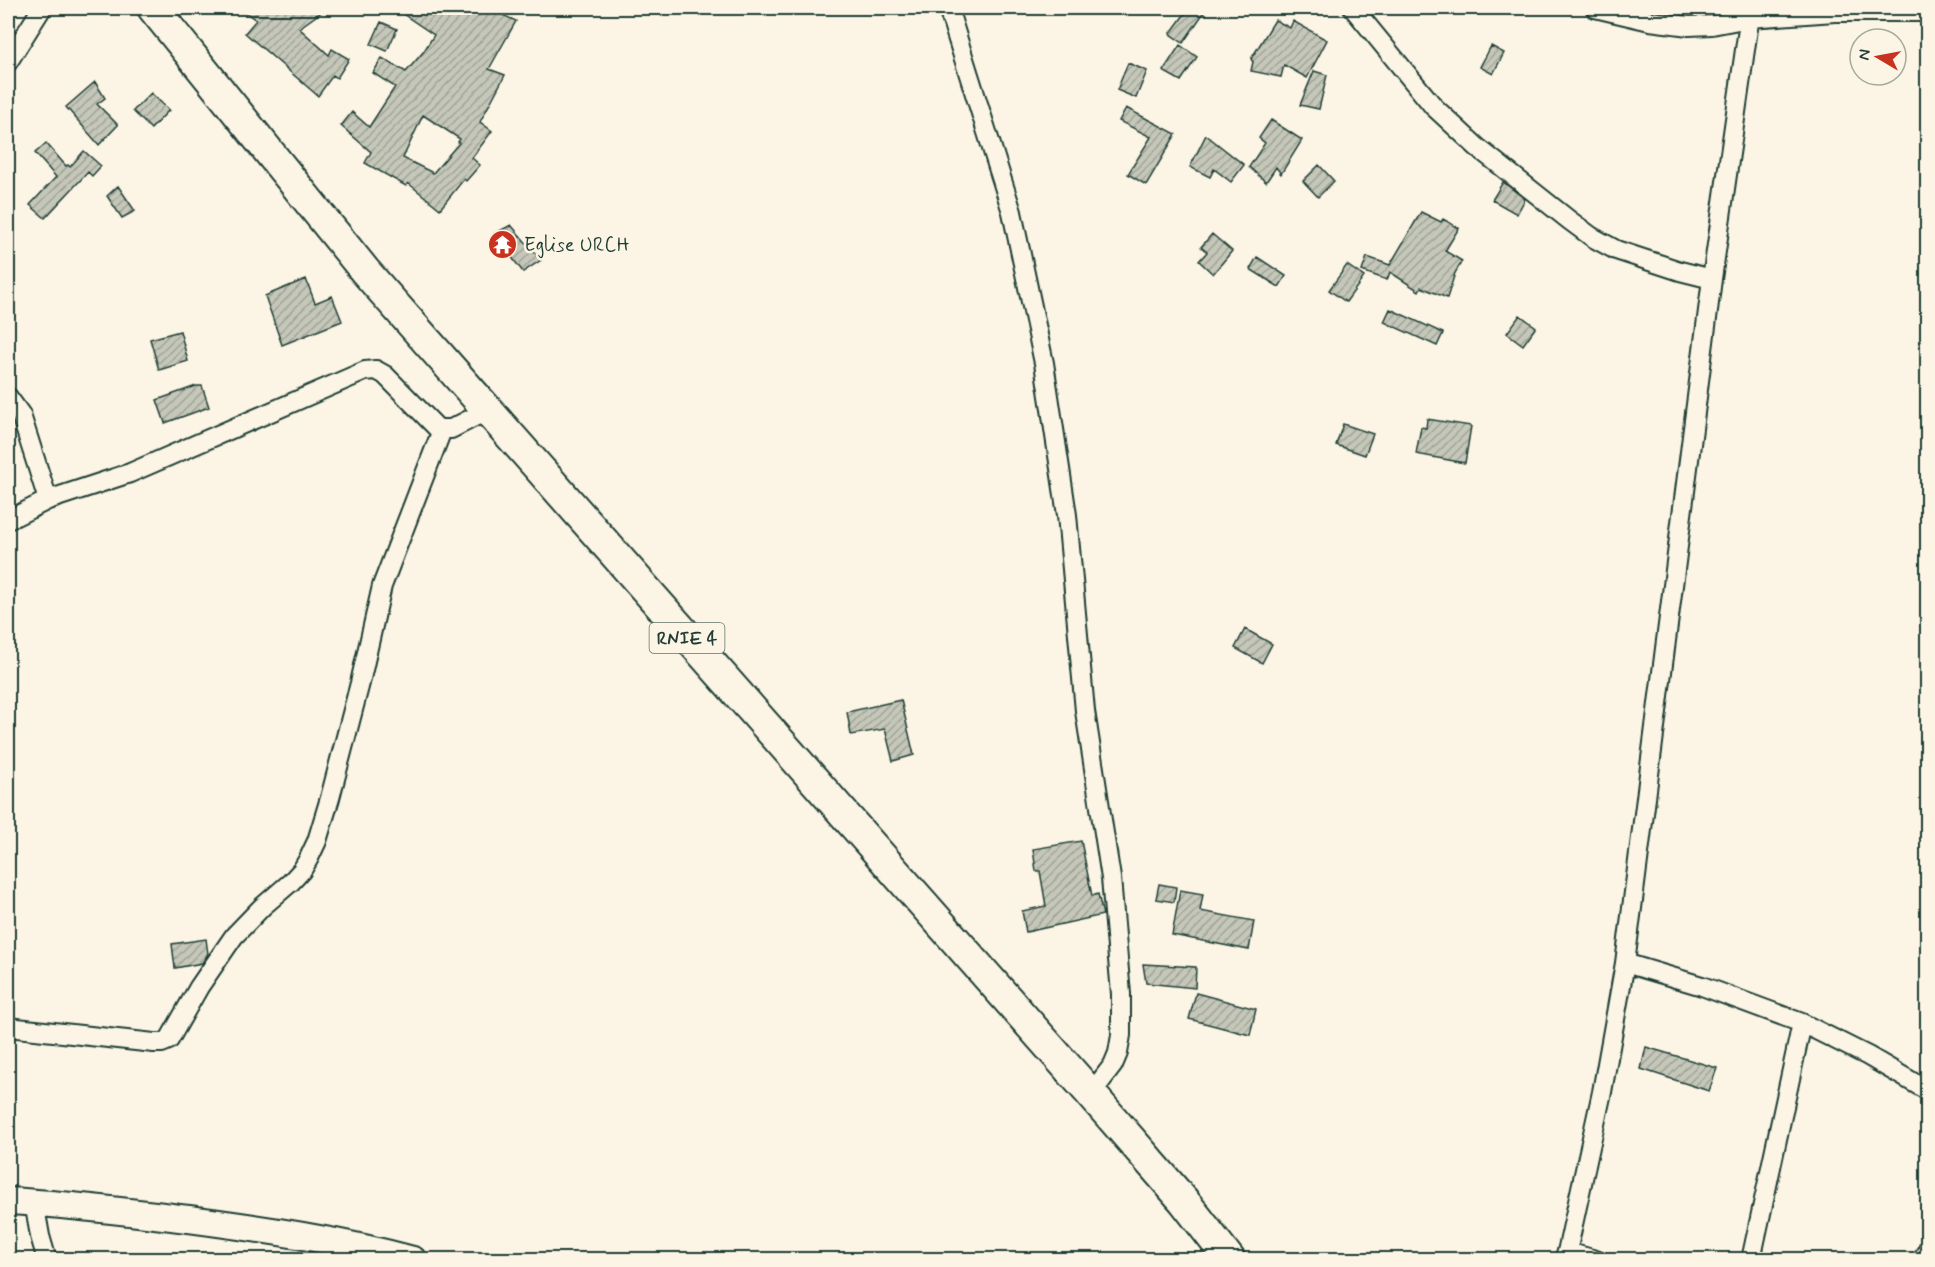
<svg xmlns="http://www.w3.org/2000/svg" width="1935" height="1267" font-family="Mynerve,sans-serif">
	<style>
		.building { fill: url(#building-hatch); stroke: #1f3d34; stroke-width: 1.5; fill-rule: evenodd }
		.lines { fill: none; stroke-linecap: round; stroke-linejoin: round }
		.street-casing { stroke: #1f3d34; stroke-width: 22 }
		.secondary-casing { stroke: #1f3d34; stroke-width: 30 }
		.primary-casing { stroke: #1f3d34; stroke-width: 34 }
		.street { stroke: #fcf5e5; stroke-width: 18 }
		.secondary { stroke: #fcf5e5; stroke-width: 26 }
		.primary { stroke: #fcf5e5; stroke-width: 30 }
		.labels { text-anchor: middle; stroke-width: 5; stroke-linejoin: round; paint-order: stroke }
		.shield { fill: #fcf5e5; stroke: #617469; stroke-width: 1.5 }
		.shield-label { font-size: 18px; font-weight: bold; fill: #1f3d34 }
		.poi-label { font-size: 20px; fill: #1f3d34; stroke: #fcf5e5; text-anchor: start }
	</style>
	<defs>
		<pattern id="building-hatch" width="6" height="6" patternUnits="userSpaceOnUse" patternTransform="scale(1.5)"><rect width="6" height="6" fill="#c5c7b9"/><path d="M-1 1l2-2M0 6l6-6M5 7l2-2" fill="none" stroke="#9fa397"/></pattern>
	</defs>
	<rect width="100%" height="100%" fill="#fcf5e5"/>
	<filter id="ink" filterUnits="userSpaceOnUse"><feTurbulence type="fractalNoise" baseFrequency=".0167" numOctaves="2"/><feDisplacementMap in="SourceGraphic" scale="12" xChannelSelector="R" yChannelSelector="G"/><feConvolveMatrix kernelMatrix="1 2 1 2 8 2 1 2 1" color-interpolation-filters="sRGB"/></filter>
	<g filter="url(#ink)">
		<path class="building" d="M 239,8 L 327,8 L 299,28 L 329,55 L 332,49 L 349,59 L 337,78 L 333,75 L 318,96 L 245,33 L 256,20 Z
			M 394,8 L 431,8 L 442,15 L 447,8 L 488,8 L 516,21 L 489,69 L 505,75 L 480,122 L 492,131 L 472,158 L 480,165 L 466,181 L 464,179 L 440,209 L 408,183 L 406,186 L 365,163 L 371,152 L 341,126 L 352,112 L 369,127 L 395,87 L 373,73 L 382,58 L 406,72 L 424,51 L 434,35 ZM 423,115 L 460,139 L 458,142 L 459,143 L 433,173 L 403,158 Z
			M 1189,8 L 1207,8 L 1183,43 L 1170,34 Z
			M 1275,20 L 1290,28 L 1293,21 L 1327,40 L 1307,78 L 1284,65 L 1281,77 L 1251,71 L 1253,62 L 1251,59 Z
			M 381,22 L 397,29 L 387,51 L 371,44 Z
			M 1180,45 L 1197,57 L 1181,81 L 1163,71 Z
			M 1491,46 L 1504,53 L 1493,74 L 1480,67 Z
			M 1128,63 L 1147,71 L 1136,98 L 1117,90 Z
			M 1314,71 L 1327,75 L 1319,109 L 1300,105 Z
			M 95,82 L 105,98 L 97,104 L 118,125 L 99,145 L 66,107 Z
			M 151,93 L 169,110 L 151,129 L 133,111 Z
			M 1126,108 L 1176,134 L 1146,185 L 1128,174 L 1151,137 L 1119,121 Z
			M 1271,120 L 1302,140 L 1281,174 L 1276,167 L 1266,182 L 1249,167 L 1265,143 L 1259,138 Z
			M 1206,135 L 1244,165 L 1231,182 L 1214,169 L 1210,177 L 1190,167 Z
			M 46,143 L 66,166 L 68,165 L 70,167 L 84,151 L 101,166 L 92,176 L 88,172 L 45,218 L 30,205 L 56,177 L 35,153 Z
			M 1319,165 L 1334,181 L 1318,197 L 1303,181 Z
			M 1503,182 L 1525,199 L 1517,214 L 1492,200 Z
			M 118,186 L 135,211 L 122,218 L 107,196 Z
			M 1421,212 L 1441,222 L 1443,219 L 1459,228 L 1445,251 L 1462,261 L 1455,273 L 1447,298 L 1421,287 L 1419,291 L 1390,272 L 1387,280 L 1362,271 L 1367,257 L 1390,265 Z
			M 511,225 L 541,260 L 523,272 L 494,234 Z
			M 1212,234 L 1232,251 L 1213,274 L 1199,261 L 1207,252 L 1201,247 Z
			M 1257,257 L 1286,276 L 1279,287 L 1250,269 Z
			M 1347,265 L 1364,277 L 1346,302 L 1329,290 Z
			M 306,279 L 315,303 L 332,296 L 342,321 L 282,345 L 265,296 Z
			M 1390,309 L 1443,333 L 1437,346 L 1384,322 Z
			M 1520,315 L 1536,327 L 1523,345 L 1507,333 Z
			M 180,331 L 188,361 L 159,370 L 150,339 Z
			M 196,386 L 202,386 L 209,407 L 165,423 L 157,400 Z
			M 1427,419 L 1471,426 L 1465,463 L 1416,454 L 1421,427 L 1426,428 Z
			M 1343,424 L 1373,434 L 1365,455 L 1336,445 Z
			M 1245,629 L 1272,644 L 1262,663 L 1235,648 Z
			M 901,700 L 914,755 L 893,761 L 885,729 L 851,735 L 847,712 Z
			M 1081,841 L 1092,896 L 1098,894 L 1103,915 L 1026,932 L 1022,911 L 1046,906 L 1040,871 L 1036,871 L 1033,849 Z
			M 1159,884 L 1176,887 L 1174,902 L 1156,899 Z
			M 1180,890 L 1203,894 L 1200,911 L 1254,921 L 1249,950 L 1172,935 Z
			M 206,939 L 208,954 L 202,963 L 175,968 L 172,944 Z
			M 1143,964 L 1196,967 L 1195,988 L 1146,983 Z
			M 1196,993 L 1256,1009 L 1250,1035 L 1189,1019 Z
			M 1646,1047 L 1717,1068 L 1709,1091 L 1641,1069 Z"/>
		<g class="lines">
			<defs>
				<path id="street" d="M 948,8 L 1012,212 L 1044,363 L 1067,515 L 1085,711 L 1111,878 L 1121,994 L 1121,1035 L 1118,1053 L 1113,1065 L 1091,1094
					M 1353,8 L 1434,107 L 1477,147 L 1569,220 L 1592,237 L 1616,250 L 1680,271 L 1712,279
					M 1595,8 L 1650,21 L 1689,26 L 1712,25 L 1749,18 L 1835,12 L 1928,12
					M 8,62 L 42,8
					M 8,397 L 21,415 L 48,500
					M 8,520 L 48,500 L 130,473 L 365,371 L 376,370 L 385,375 L 438,429 L 451,429 L 488,410
					M 1625,963 L 1702,986 L 1802,1023 L 1868,1056 L 1928,1091
					M 8,1027 L 154,1043 L 162,1043 L 169,1040 L 199,987 L 234,936 L 262,907 L 291,882 L 302,870 L 309,858 L 317,841 L 330,798 L 360,683 L 382,586 L 442,430
					M 34,1202 L 40,1236 L 47,1260
					M 1567,1252 L 1596,1260
					M 1563,1260 L 1567,1252 L 1602,1092 L 1625,963 L 1712,279 L 1751,8
					M 1751,1260 L 1802,1023
					M 1922,1260 L 1928,1249"/>
				<path id="secondary" d="M 8,1201 C 68,1204 129,1212 189,1219 C 264,1229 340,1240 413,1260"/>
				<path id="primary" d="M 153,8 L 365,271 L 1091,1094 L 1184,1201 L 1230,1260"/>
			</defs>
			<use href="#street" class="street-casing"/>
			<use href="#secondary" class="secondary-casing"/>
			<use href="#primary" class="primary-casing"/>
			<use href="#street" class="street"/>
			<use href="#secondary" class="secondary"/>
			<use href="#primary" class="primary"/>
		</g>
	</g>
	<defs>
		<symbol id="temple-disc" viewBox="-11 -11 22 22"><circle r="9.5" fill="#c8321e" stroke="#fcf5e5"/><path d="M0-6L5-2H3V0L6.5 2.5H4V6H1.5V3h-3V6H-4V2.5H-6.5L-3 0V-2H-5Z" fill="#fff"/></symbol>
	</defs>
	<g fill-rule="evenodd">
		<use href="#temple-disc" x="486" y="228" width="33" height="33"/>
	</g>
	<g class="labels">
		<rect class="shield" x="649.5" y="623" width="75" height="30" rx="4.5"/>
		<g class="shield-label">
			<text x="687" y="644">RNIE 4</text>
		</g>
		<g class="poi-label">
			<text x="524" y="251">Eglise URCH</text>
		</g>
	</g>
	<rect width="1935" height="1267" fill="none" stroke="#fcf5e5" stroke-width="30"/>
	<rect x="15" y="15" width="1905" height="1237" fill="none" stroke="#1f3d34" stroke-width="2" filter="url(#ink)"/>
	<g transform="translate(1878 57) rotate(280)"><circle r="28" fill="#fcf5e5" stroke="#a4ab9e" stroke-width="1.5"/>
	<path d="M0-4.5L10 22L0 15L-10 22Z" fill="#c8321e"/>
	<text y="-9" font-size="16" font-weight="bold" text-anchor="middle" fill="#1f3d34">N</text>
	</g>
</svg>
